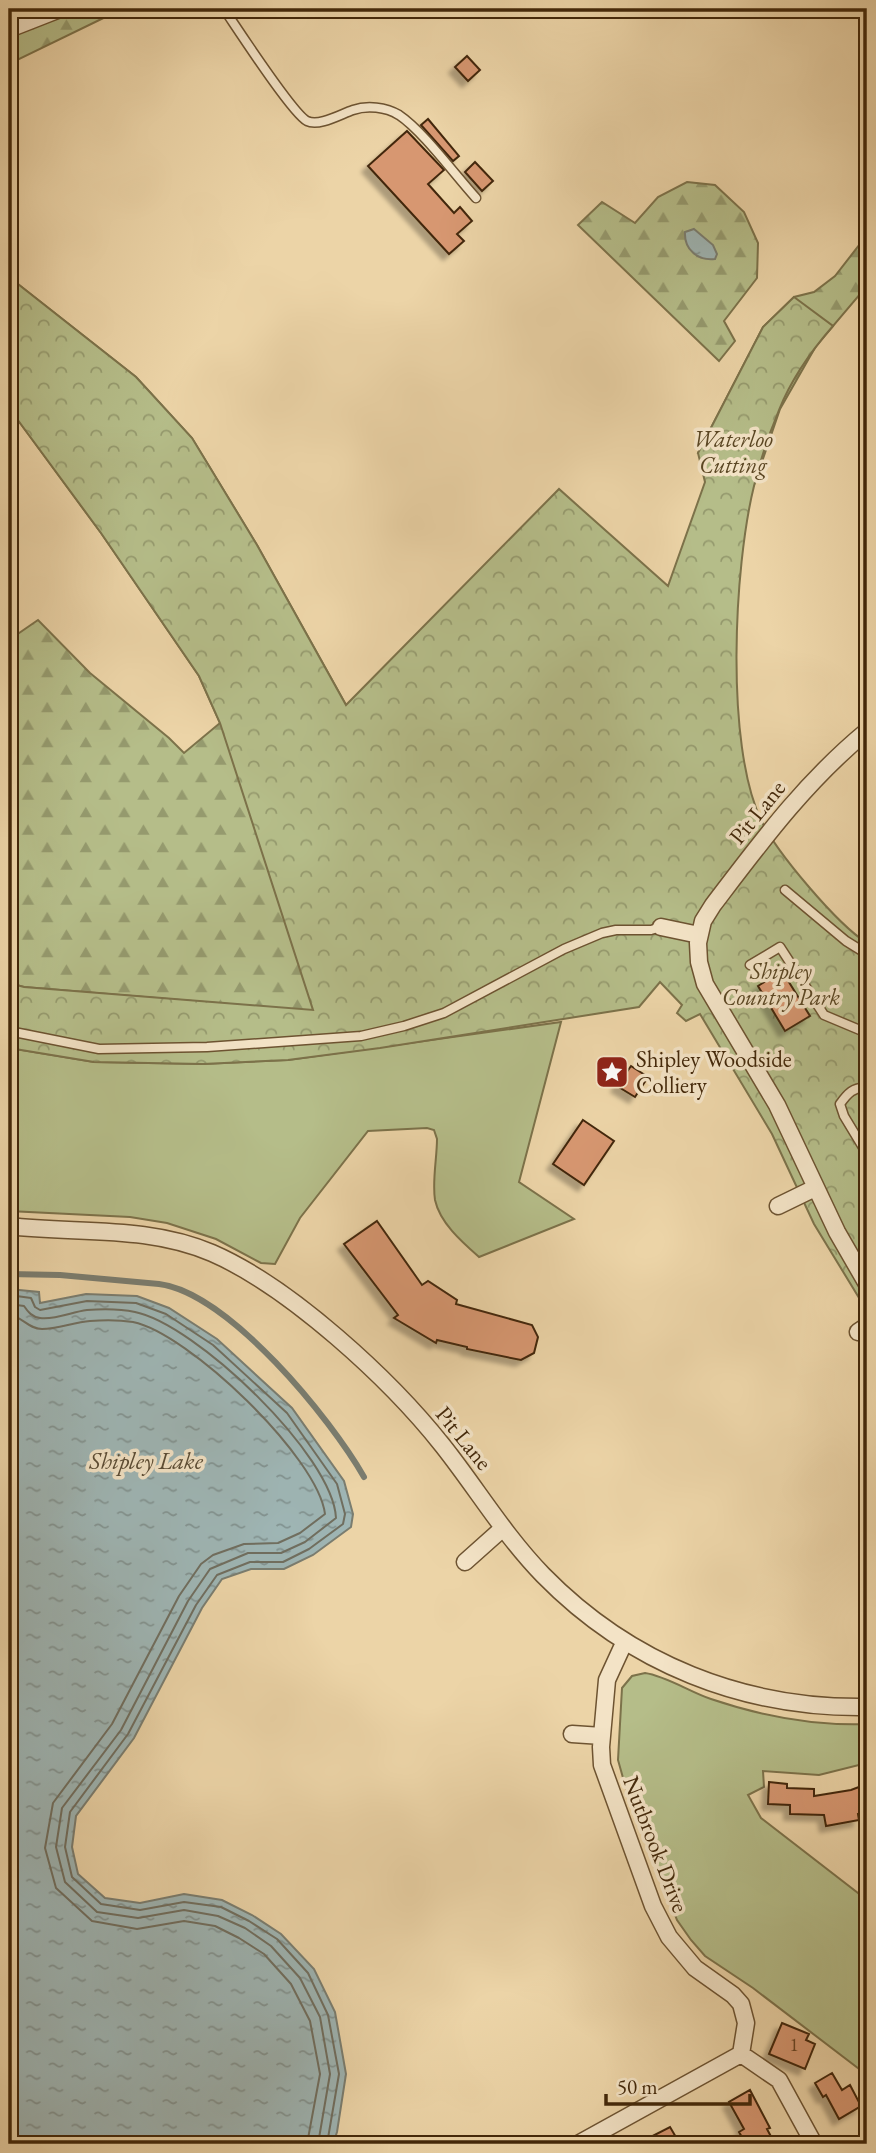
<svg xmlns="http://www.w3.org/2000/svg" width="876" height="2153" font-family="'EB Garamond',serif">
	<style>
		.grass { fill: #b5bd89; stroke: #7c724a; stroke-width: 2 }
		.forest { fill: url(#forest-firs); stroke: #7c724a; stroke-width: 2 }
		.park { fill: url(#park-crowns); stroke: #7c724a; stroke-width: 2 }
		.water { fill: url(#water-ripples); stroke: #7a7d70; stroke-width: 2 }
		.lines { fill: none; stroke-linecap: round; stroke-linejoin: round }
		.shore { stroke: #706e5f; stroke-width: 2 }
		.stream { stroke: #7a7d70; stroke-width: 6 }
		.building { fill: #d79771; stroke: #43280a; stroke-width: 2; filter: url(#shadow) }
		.lane-casing { stroke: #6d5331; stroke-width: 11 }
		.street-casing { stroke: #6d5331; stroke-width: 19 }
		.lane { stroke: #f3e3c6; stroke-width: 8 }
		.street { stroke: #f3e3c6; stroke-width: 16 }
		.labels { text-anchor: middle; stroke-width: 7; stroke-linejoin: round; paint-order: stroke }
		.number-label { font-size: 19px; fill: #684424 }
		.park-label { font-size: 23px; font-style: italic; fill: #5a4623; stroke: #f3e3c6 }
		.street-label { font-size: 23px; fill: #43280a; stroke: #f3e3c6 }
		.poi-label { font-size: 23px; fill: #43280a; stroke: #f3e3c6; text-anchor: start }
		.water-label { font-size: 24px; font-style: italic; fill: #5a4b34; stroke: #f3e3c6 }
	</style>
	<defs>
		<pattern id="forest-firs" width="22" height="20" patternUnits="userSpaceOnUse" patternTransform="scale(1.75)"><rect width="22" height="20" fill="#b5bd89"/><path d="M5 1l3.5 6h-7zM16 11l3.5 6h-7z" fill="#959a6e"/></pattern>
		<pattern id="park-crowns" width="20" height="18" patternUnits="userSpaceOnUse" patternTransform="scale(1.75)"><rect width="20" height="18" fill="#b5bd89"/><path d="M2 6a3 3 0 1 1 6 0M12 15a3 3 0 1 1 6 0" fill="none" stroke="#959a6e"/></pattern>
		<pattern id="water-ripples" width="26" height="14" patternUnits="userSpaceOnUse" patternTransform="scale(1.75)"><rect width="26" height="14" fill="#9eb5b4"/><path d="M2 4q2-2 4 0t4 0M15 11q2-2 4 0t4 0" fill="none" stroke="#829391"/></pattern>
		<filter id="shadow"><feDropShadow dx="-6" dy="6" stdDeviation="2" flood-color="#0004"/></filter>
	</defs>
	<rect width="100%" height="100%" fill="#ecd4a7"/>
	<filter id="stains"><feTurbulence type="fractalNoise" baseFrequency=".00286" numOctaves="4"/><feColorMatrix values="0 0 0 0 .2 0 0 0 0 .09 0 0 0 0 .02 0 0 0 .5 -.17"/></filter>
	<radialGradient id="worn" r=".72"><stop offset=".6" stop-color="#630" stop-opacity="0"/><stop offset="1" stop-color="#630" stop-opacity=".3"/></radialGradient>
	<path class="grass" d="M 561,1022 L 519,1182 L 574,1219 L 479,1257 C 462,1242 440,1223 435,1200 C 432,1181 437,1158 437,1139 L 434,1130 L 427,1128 L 368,1131 L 300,1218 L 275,1264 L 261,1263 L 216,1239 L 167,1223 L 130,1217 L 9,1211 L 9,1048 L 94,1062 L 203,1064 L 288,1060 Z
		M 645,1673 C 666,1676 690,1692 711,1699 C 761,1716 815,1726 867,1724 L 867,1763 L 819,1775 L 763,1771 L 764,1787 L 748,1795 L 761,1818 L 867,1900 L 867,2075 L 753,1988 L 705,1956 L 691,1940 L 677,1920 L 625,1785 L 618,1760 L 622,1688 L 632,1676 Z"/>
	<path class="forest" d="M 79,9 L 122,9 L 9,64 L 9,36 Z
		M 687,182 L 715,185 L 744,212 L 758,243 L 757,278 L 724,321 L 735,341 L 719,361 L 578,225 L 602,202 L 635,223 L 658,197 Z
		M 867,235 L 867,286 L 816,346 L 780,409 L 754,485 L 698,453 L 763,327 L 794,297 L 814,292 L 835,276 Z
		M 9,277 L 136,377 L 192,438 L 257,545 L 346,705 L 313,1011 L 24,987 L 9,983 L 9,640 L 38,620 L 90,673 L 169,738 L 184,753 L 220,723 L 199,676 L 101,533 L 9,408 Z"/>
	<path class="park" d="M 9,277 L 136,377 L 192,438 L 257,545 L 346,705 L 559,489 L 668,586 L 705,482 L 698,453 L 763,327 L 794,297 L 833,326 C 812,350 791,380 779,410 C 769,434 760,461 754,486 C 734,567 725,744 761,820 C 777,853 837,924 867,943 L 867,1311 L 814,1224 L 772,1134 L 700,1014 L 686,1021 L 677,1013 L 682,1005 L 660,982 L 639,1007 L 380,1048 L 288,1060 L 203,1064 L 94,1062 L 9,1048 L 9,983 L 24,987 L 313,1010 L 220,723 L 199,676 L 101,533 L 9,408 Z"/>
	<path class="water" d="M 694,229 L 713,245 L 717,254 L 715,259 C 697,261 684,249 685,232 Z
		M 9,1289 L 39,1292 L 40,1303 L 86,1294 L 137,1296 L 169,1308 L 217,1339 L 292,1408 L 344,1481 L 353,1514 L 351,1527 L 313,1555 L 284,1569 L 251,1569 L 222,1579 L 202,1608 L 134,1738 L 76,1816 L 72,1847 L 78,1874 L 105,1898 L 140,1903 L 184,1894 L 222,1900 L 252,1915 L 281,1934 L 314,1969 L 335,2012 L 346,2074 L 337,2132 L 333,2144 L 9,2144 Z"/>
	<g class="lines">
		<path class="shore" d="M 9,1295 L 31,1298 L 35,1307 L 40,1310 L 87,1301 L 136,1303 L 166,1314 L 213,1345 L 287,1413 L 337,1484 L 345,1514 L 343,1524 L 309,1549 L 283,1562 L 250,1562 L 217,1575 L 196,1605 L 128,1734 L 70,1812 L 65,1847 L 72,1877 L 101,1904 L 140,1910 L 184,1902 L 221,1907 L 249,1921 L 277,1939 L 308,1973 L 328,2015 L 339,2074 L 327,2144
			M 9,1304 L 24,1306 C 28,1312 32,1317 40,1318 C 56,1320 71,1312 87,1310 C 101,1309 121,1309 135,1312 C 195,1324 333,1455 336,1518 L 305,1542 L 281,1553 L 248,1553 L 210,1569 L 188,1601 L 121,1730 L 62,1808 L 56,1847 L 65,1882 L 97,1912 L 138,1918 L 184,1910 L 218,1916 L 245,1928 L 271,1946 L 300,1978 L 320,2017 L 330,2074 L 318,2144
			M 9,1315 C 22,1316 28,1329 42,1329 C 58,1329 74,1322 90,1321 C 103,1320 120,1320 133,1322 C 188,1333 318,1457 325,1514 L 300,1533 L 278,1543 L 244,1544 L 213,1555 L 201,1564 L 179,1596 L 112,1724 L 53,1803 L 45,1848 L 56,1888 L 92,1921 L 137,1929 L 184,1921 L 215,1926 L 239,1938 L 264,1954 L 291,1984 L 310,2021 L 320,2074 L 307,2144"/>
		<path class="stream" d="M 9,1274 L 60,1275 L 159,1284 C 229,1293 331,1419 364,1477"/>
	</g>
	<path class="building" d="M 467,56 L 480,70 L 468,81 L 455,67 Z
		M 428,119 L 459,156 L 453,161 L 421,125 Z
		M 407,131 L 444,170 L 428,184 L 454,213 L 460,207 L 472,221 L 457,234 L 464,241 L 449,254 L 368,166 Z
		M 475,162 L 493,181 L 482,191 L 465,172 Z
		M 782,971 L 810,1016 L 785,1031 L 758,986 Z
		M 631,1066 L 648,1077 L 635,1097 L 617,1086 Z
		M 583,1120 L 614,1141 L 584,1185 L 553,1164 Z
		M 377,1221 L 422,1285 L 428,1281 L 457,1300 L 456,1304 L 532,1325 L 538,1337 L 534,1353 L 521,1360 L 467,1349 L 467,1347 L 437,1340 L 436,1343 L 394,1318 L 398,1315 L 344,1244 Z
		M 769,1782 L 787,1784 L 787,1788 L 814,1789 L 814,1796 L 851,1790 L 867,1784 L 867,1811 L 858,1814 L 859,1820 L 826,1826 L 824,1815 L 790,1814 L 790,1805 L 768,1804 Z
		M 782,2023 L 809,2034 L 806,2040 L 815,2044 L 805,2069 L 769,2054 Z
		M 832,2073 L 842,2090 L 850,2085 L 861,2106 L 839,2119 L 826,2095 L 823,2097 L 815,2083 Z
		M 750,2090 L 770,2128 L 767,2129 L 775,2144 L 746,2144 L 739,2132 L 744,2129 L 729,2102 Z
		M 670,2127 L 680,2144 L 637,2144 Z"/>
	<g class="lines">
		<defs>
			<path id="lane" d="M 224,9 C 237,28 292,113 307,121 C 319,127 341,114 353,110 C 367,105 386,107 399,115 C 423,131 455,175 476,198
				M 785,890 L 846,941 L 867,954
				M 750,965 L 780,947 L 824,1015 L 867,1033
				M 9,1031 L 99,1049 L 207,1047 L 361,1036 L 404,1026 L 444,1013 L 564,949 L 602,933 L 616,930 L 651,930 L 661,927
				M 867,1088 C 854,1086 847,1094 840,1104 L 844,1116 L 867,1154"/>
			<path id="street" d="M 9,29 L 60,9
				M 867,731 C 805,782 761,842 713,905 L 703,921 L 698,943 L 699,962 L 705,984 L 777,1105 L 837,1232 L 867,1284
				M 661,927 L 699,935
				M 778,1206 L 815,1188
				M 9,1226 C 77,1234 147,1225 212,1253 C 290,1287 390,1379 443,1446 C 477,1489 505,1536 543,1575 C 630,1664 744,1709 867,1707
				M 858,1332 L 867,1326
				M 465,1562 L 502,1529
				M 572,1734 L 602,1736
				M 741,2054 L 779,2080 L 814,2144
				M 578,2144 L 741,2054 L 746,2023 L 741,2004 L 733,1995 L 695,1968 L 669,1937 L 653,1906 L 602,1765 L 601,1747 L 607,1680 L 624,1643"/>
		</defs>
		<use href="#lane" class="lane-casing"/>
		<use href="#street" class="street-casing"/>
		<use href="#lane" class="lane"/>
		<use href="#street" class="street"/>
	</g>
	<defs>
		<symbol id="sight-square" viewBox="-11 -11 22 22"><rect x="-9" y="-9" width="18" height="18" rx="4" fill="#8f2418" stroke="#f3e3c6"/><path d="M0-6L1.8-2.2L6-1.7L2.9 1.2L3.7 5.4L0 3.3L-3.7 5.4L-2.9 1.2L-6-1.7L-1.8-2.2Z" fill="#fff"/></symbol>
	</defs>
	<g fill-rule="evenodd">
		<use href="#sight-square" x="593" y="1053" width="38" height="38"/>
	</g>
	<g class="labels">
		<g class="number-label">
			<text x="794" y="2051">1</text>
		</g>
		<g class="park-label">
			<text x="733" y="447">Waterloo<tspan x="733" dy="26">Cutting</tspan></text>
			<text x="781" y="979">Shipley<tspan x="781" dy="26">Country Park</tspan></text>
		</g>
		<g class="street-label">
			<text transform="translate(757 812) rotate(-51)" y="8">Pit Lane</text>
			<text transform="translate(464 1438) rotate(51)" y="8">Pit Lane</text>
			<text transform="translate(656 1844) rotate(69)" y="8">Nutbrook Drive</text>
		</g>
		<g class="poi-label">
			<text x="636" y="1067">Shipley Woodside<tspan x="636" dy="26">Colliery</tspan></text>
		</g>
		<g class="water-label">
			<text x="146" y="1469">Shipley Lake</text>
		</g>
	</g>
	<rect width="876" height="2153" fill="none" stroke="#ecd4a7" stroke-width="35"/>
	<rect x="10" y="10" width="855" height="2132" fill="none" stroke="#43280a" stroke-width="3.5"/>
	<rect x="18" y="18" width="841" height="2118" fill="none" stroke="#43280a" stroke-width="2"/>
	<path d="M606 2094v10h144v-10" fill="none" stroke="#43280a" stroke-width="3.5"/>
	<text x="617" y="2094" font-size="21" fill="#43280a" stroke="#f3e3c6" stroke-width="5" paint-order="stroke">50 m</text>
	<rect width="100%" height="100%" filter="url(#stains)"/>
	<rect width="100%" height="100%" fill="url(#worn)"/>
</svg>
